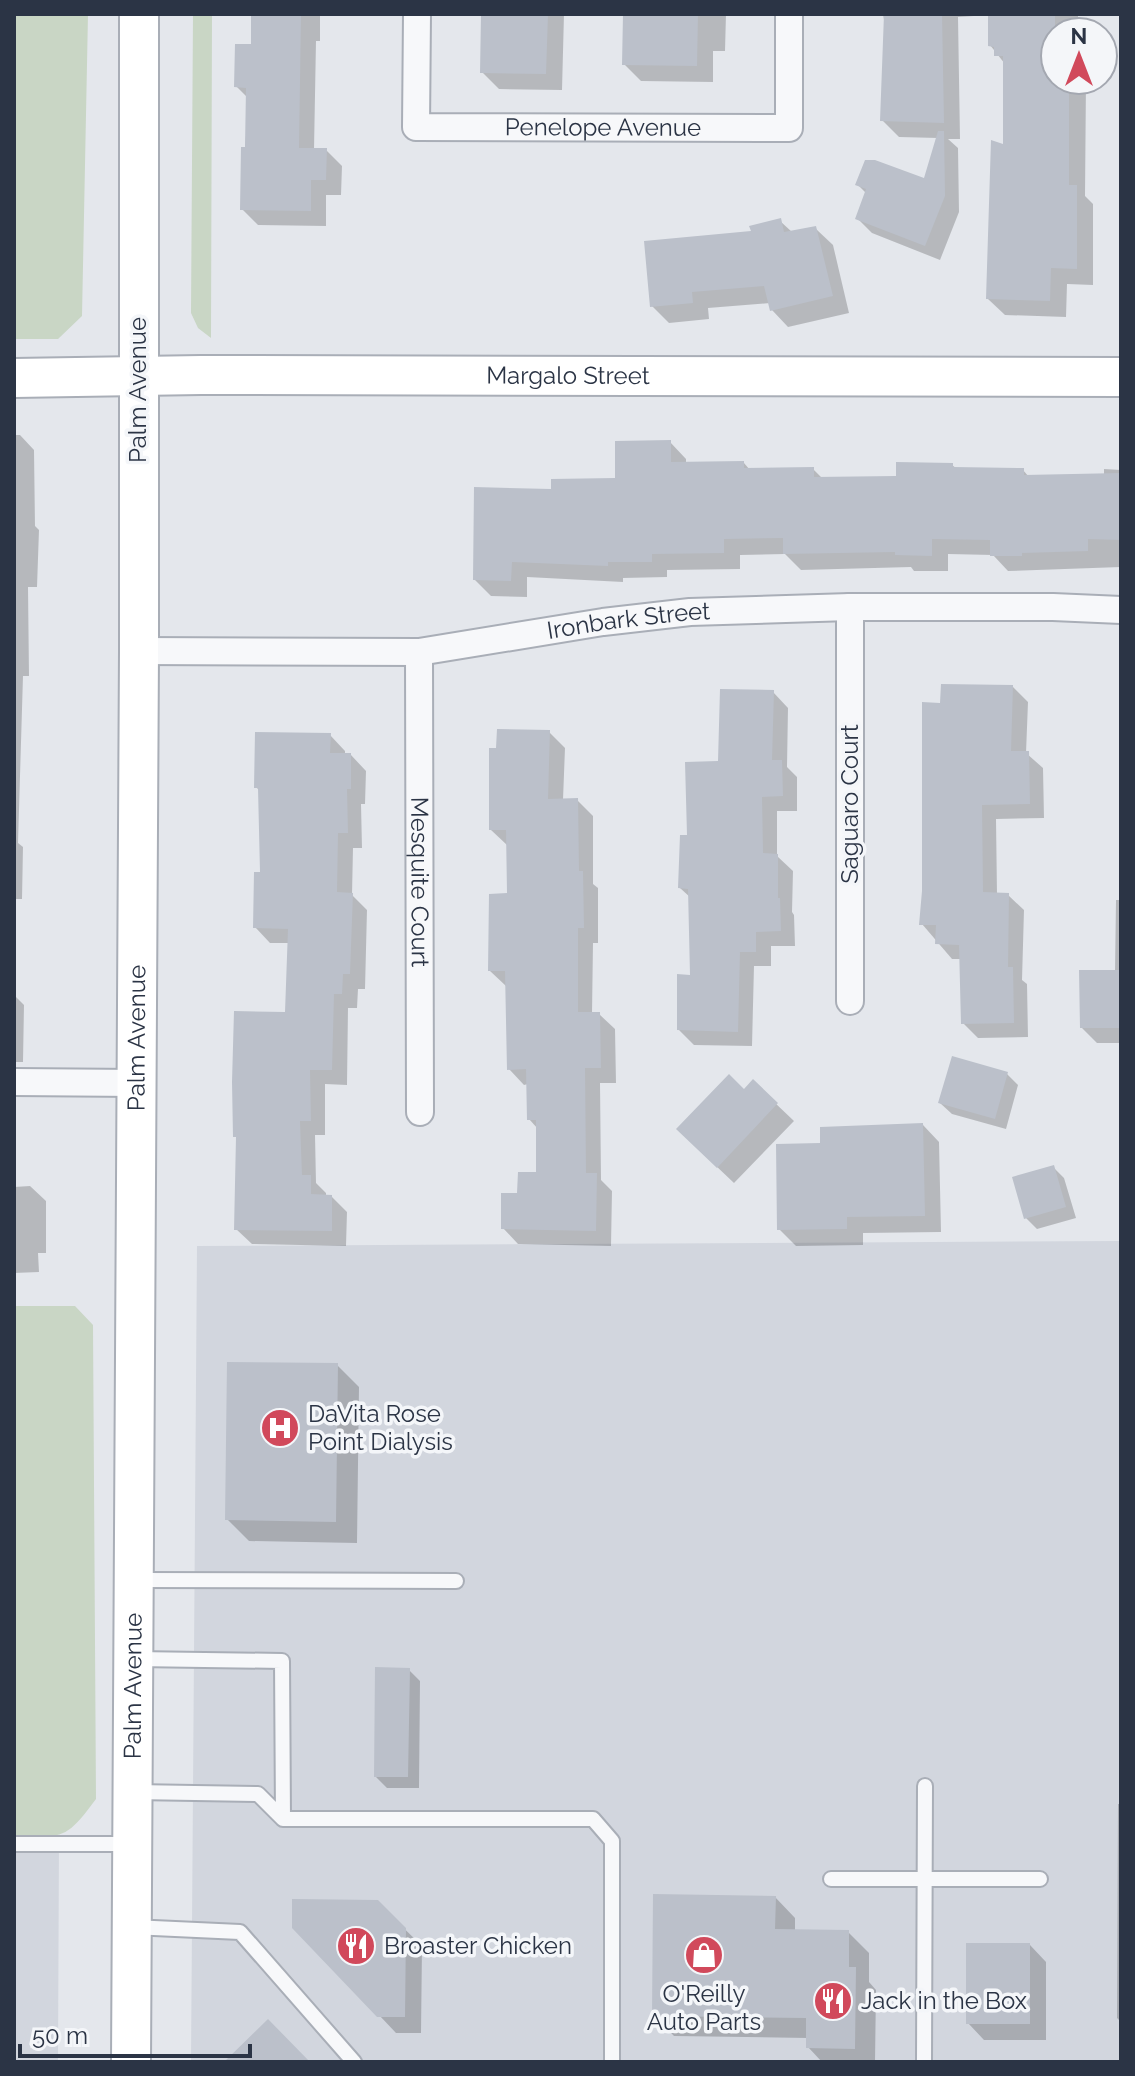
<svg xmlns="http://www.w3.org/2000/svg" width="1135" height="2076" font-family="Raleway,sans-serif">
	<style>
		.built { fill: #d2d6de }
		.green { fill: #c9d6c5 }
		.shadow { fill: #0003 }
		.building { fill: #bbc0ca }
		.lines { fill: none; stroke-linecap: round; stroke-linejoin: round }
		.lane-casing { stroke: #a9aeb7; stroke-width: 18 }
		.street-casing { stroke: #a9aeb7; stroke-width: 30 }
		.secondary-casing { stroke: #a9aeb7; stroke-width: 42 }
		.lane { stroke: #f7f8fa; stroke-width: 14 }
		.street { stroke: #f7f8fa; stroke-width: 26 }
		.secondary { stroke: #fff; stroke-width: 38 }
		.labels { text-anchor: middle; stroke-width: 7; stroke-linejoin: round; paint-order: stroke }
		.street-label { font-size: 24px; fill: #2b3445; stroke: #f4f6f9 }
		.poi-label { font-size: 24px; fill: #2b3445; stroke: #f4f6f9; text-anchor: start }
	</style>
	<rect width="100%" height="100%" fill="#e4e7ec"/>
	<path class="built" d="M 1121,1241 L 1121,2062 L 191,2062 L 197,1246 Z
		M 14,1836 L 59,1837 L 58,2062 L 14,2062 Z"/>
	<path class="green" d="M 14,14 L 88,14 L 82,316 L 58,339 L 14,339 Z
		M 193,14 L 212,14 L 211,338 L 198,328 L 191,313 Z
		M 14,1306 L 75,1306 L 93,1325 L 96,1799 C 65,1841 63,1837 14,1836 Z"/>
	<path class="shadow" d="M 253,14 L 320,14 L 320,41 L 316,41 L 314,150 L 326,150 L 342,166 L 341,195 L 326,195 L 326,226 L 258,225 L 242,209 L 248,98 L 236,86 L 253,46 Z
		M 483,14 L 564,14 L 562,90 L 499,89 L 482,72 Z
		M 625,14 L 726,14 L 725,51 L 713,51 L 713,82 L 641,81 L 624,64 Z
		M 883,14 L 1078,14 L 1078,26 L 1084,32 L 1055,32 L 1055,80 L 1086,80 L 1085,196 L 1093,204 L 1093,285 L 1067,284 L 1066,317 L 1005,315 L 988,299 L 1005,146 L 1005,64 L 990,45 L 990,15 L 958,17 L 960,139 L 948,139 L 958,148 L 959,212 L 940,260 L 872,233 L 857,218 L 867,194 L 858,185 L 925,181 L 938,138 L 899,137 L 882,120 L 886,31 Z
		M 780,221 L 792,232 L 816,229 L 833,245 L 849,313 L 788,327 L 772,310 L 770,303 L 708,308 L 709,319 L 669,323 L 652,306 L 753,233 Z
		M 14,435 L 20,435 L 34,450 L 35,526 L 39,530 L 37,587 L 28,587 L 29,676 L 23,676 L 18,843 L 23,847 L 22,899 L 15,899 L 16,997 L 24,1005 L 23,1062 L 14,1062 Z
		M 670,442 L 686,459 L 686,464 L 744,463 L 750,470 L 813,469 L 823,479 L 898,478 L 952,465 L 957,469 L 1023,470 L 1029,477 L 1104,475 L 1104,469 L 1121,470 L 1121,567 L 1008,571 L 993,555 L 948,554 L 948,571 L 914,571 L 911,567 L 801,570 L 785,554 L 740,555 L 740,569 L 667,570 L 667,577 L 623,578 L 623,582 L 527,577 L 527,597 L 491,596 L 475,580 L 553,491 L 617,480 Z
		M 1013,687 L 1028,702 L 1026,753 L 1043,768 L 1044,818 L 996,819 L 997,894 L 1008,895 L 1024,910 L 1022,980 L 1027,984 L 1028,1037 L 978,1038 L 963,1023 L 962,959 L 952,959 L 922,924 L 942,705 Z
		M 773,692 L 788,708 L 787,767 L 797,777 L 797,811 L 777,811 L 777,856 L 793,871 L 792,912 L 794,915 L 795,946 L 771,946 L 771,966 L 754,966 L 752,1046 L 694,1045 L 679,1030 L 692,977 L 691,898 L 680,888 L 689,837 L 720,763 Z
		M 549,732 L 565,748 L 563,800 L 577,800 L 593,816 L 593,884 L 598,888 L 598,943 L 593,943 L 592,1014 L 599,1014 L 615,1029 L 616,1083 L 600,1083 L 601,1180 L 612,1191 L 611,1246 L 518,1244 L 503,1228 L 519,1195 L 538,1174 L 538,1129 L 529,1119 L 528,1084 L 524,1085 L 509,1069 L 506,986 L 490,971 L 509,895 L 507,845 L 491,830 Z
		M 330,735 L 345,751 L 345,755 L 351,755 L 366,771 L 365,804 L 361,804 L 362,848 L 353,848 L 352,895 L 367,910 L 365,989 L 358,989 L 357,1008 L 348,1008 L 347,1085 L 325,1084 L 325,1135 L 315,1135 L 316,1183 L 326,1193 L 326,1197 L 332,1197 L 347,1212 L 346,1246 L 252,1244 L 236,1229 L 238,1139 L 235,1136 L 286,1014 L 289,943 L 270,943 L 255,927 L 262,874 L 261,792 L 256,787 Z
		M 1116,900 L 1121,900 L 1121,1043 L 1097,1043 L 1082,1028 L 1115,972 Z
		M 1007,1074 L 1018,1085 L 1006,1129 L 952,1114 L 940,1103 Z
		M 753,1082 L 794,1121 L 734,1183 L 695,1146 Z
		M 923,1125 L 939,1142 L 941,1232 L 863,1233 L 863,1245 L 796,1246 L 779,1229 L 822,1145 Z
		M 1053,1167 L 1064,1178 L 1076,1218 L 1037,1229 L 1026,1218 Z
		M 30,1186 L 46,1201 L 46,1253 L 38,1253 L 39,1272 L 14,1273 L 14,1187 Z
		M 337,1365 L 359,1387 L 357,1543 L 249,1541 L 227,1519 Z
		M 409,1670 L 420,1681 L 419,1788 L 387,1788 L 376,1777 Z
		M 1118,1804 L 1121,1804 L 1121,2022 L 1117,2018 Z
		M 775,1897 L 795,1918 L 795,1931 L 848,1932 L 869,1953 L 869,1982 L 876,1990 L 875,2062 L 822,2062 L 808,2047 L 808,2038 L 674,2036 L 654,2015 Z
		M 377,1902 L 422,1946 L 421,2033 L 396,2033 L 379,2015 Z
		M 1030,1945 L 1046,1962 L 1046,2040 L 984,2040 L 968,2023 Z"/>
	<path class="building" d="M 251,14 L 301,14 L 299,148 L 327,148 L 326,180 L 311,180 L 311,211 L 240,210 L 241,147 L 245,147 L 246,88 L 234,87 L 235,44 L 251,44 Z
		M 481,14 L 548,14 L 546,74 L 480,73 Z
		M 623,14 L 698,14 L 697,66 L 622,65 Z
		M 884,14 L 942,14 L 944,123 L 880,121 Z
		M 988,14 L 1055,14 L 1055,80 L 1069,80 L 1069,185 L 1077,185 L 1077,269 L 1051,268 L 1050,301 L 986,299 L 991,140 L 1003,144 L 1003,56 L 994,56 L 994,47 L 988,46 Z
		M 938,131 L 944,131 L 945,196 L 925,246 L 855,219 L 866,189 L 855,185 L 865,160 L 875,160 L 924,178 Z
		M 781,218 L 784,232 L 816,226 L 833,296 L 770,311 L 764,286 L 692,292 L 693,303 L 650,307 L 644,241 L 751,231 L 749,226 Z
		M 671,440 L 671,462 L 744,461 L 744,468 L 814,467 L 814,477 L 896,476 L 896,462 L 953,463 L 953,467 L 1024,468 L 1024,475 L 1121,473 L 1121,540 L 1088,539 L 1088,551 L 1022,553 L 1022,556 L 990,556 L 990,540 L 932,539 L 932,556 L 895,555 L 895,552 L 783,554 L 783,538 L 724,539 L 724,553 L 652,554 L 652,562 L 608,562 L 608,566 L 512,562 L 511,581 L 473,580 L 474,487 L 551,489 L 551,479 L 615,478 L 615,441 Z
		M 941,684 L 1013,685 L 1011,751 L 1029,751 L 1030,804 L 982,805 L 983,892 L 1009,893 L 1008,967 L 1013,967 L 1014,1023 L 961,1024 L 959,945 L 935,944 L 936,925 L 919,925 L 922,891 L 922,702 L 940,703 Z
		M 720,689 L 774,690 L 772,760 L 782,760 L 783,796 L 762,797 L 763,853 L 778,854 L 778,898 L 780,898 L 781,931 L 756,932 L 756,952 L 740,952 L 738,1032 L 677,1030 L 677,974 L 690,975 L 688,889 L 678,888 L 680,835 L 687,835 L 685,762 L 718,761 Z
		M 497,729 L 550,730 L 548,799 L 578,798 L 579,871 L 583,871 L 584,928 L 578,928 L 578,1012 L 600,1012 L 601,1068 L 585,1068 L 586,1173 L 597,1173 L 596,1231 L 501,1229 L 501,1193 L 517,1193 L 518,1172 L 536,1172 L 536,1120 L 527,1120 L 526,1069 L 507,1070 L 505,971 L 488,971 L 489,894 L 507,893 L 506,830 L 489,830 L 489,748 L 496,748 Z
		M 255,732 L 331,733 L 330,753 L 351,753 L 351,789 L 347,789 L 348,833 L 338,833 L 337,892 L 353,893 L 350,974 L 343,974 L 342,994 L 334,994 L 332,1070 L 310,1070 L 311,1121 L 300,1121 L 302,1175 L 311,1175 L 311,1194 L 332,1195 L 332,1231 L 234,1230 L 236,1137 L 233,1137 L 232,1082 L 234,1011 L 285,1012 L 288,929 L 253,928 L 254,872 L 260,872 L 258,788 L 254,788 Z
		M 1079,970 L 1121,970 L 1121,1028 L 1080,1028 Z
		M 952,1056 L 1008,1072 L 995,1119 L 938,1103 Z
		M 729,1074 L 744,1089 L 753,1079 L 778,1103 L 717,1168 L 676,1129 Z
		M 923,1123 L 925,1216 L 847,1217 L 847,1229 L 777,1230 L 776,1144 L 820,1143 L 820,1127 Z
		M 1054,1165 L 1066,1207 L 1024,1219 L 1012,1177 Z
		M 227,1362 L 338,1363 L 336,1522 L 225,1520 Z
		M 375,1667 L 410,1668 L 408,1777 L 374,1777 Z
		M 653,1894 L 776,1896 L 775,1929 L 849,1930 L 849,1967 L 856,1967 L 855,2049 L 806,2048 L 806,2018 L 652,2016 Z
		M 292,1899 L 378,1900 L 406,1928 L 405,2017 L 377,2017 L 292,1928 Z
		M 966,1943 L 1030,1943 L 1030,2024 L 966,2024 Z
		M 268,2019 L 310,2062 L 224,2062 Z"/>
	<g class="lines">
		<defs>
			<path id="lane" d="M 137,1580 L 456,1581
				M 135,1659 L 282,1661 L 283,1819
				M 134,1792 L 258,1794 L 283,1819 L 593,1819 L 612,1841 L 612,2062
				M 14,1844 L 132,1844
				M 831,1879 L 1040,1879
				M 132,1927 L 240,1932 L 354,2062
				M 924,2062 L 925,1786"/>
			<g id="street">
				<path id="s1" d="M 417,14 L 416,127 L 789,128 L 789,14"/>
				<path id="s2" d="M 139,651 L 419,652 L 603,622 L 690,612 L 850,607 L 1053,607 L 1121,610"/>
				<path id="s3" d="M 419,652 L 420,1112"/>
				<path d="M 850,1001 L 850,607"/>
				<path d="M 14,1082 L 137,1083"/>
			</g>
			<g id="secondary">
				<path id="s4" d="M 14,378 L 201,375 L 1121,377"/>
				<path id="s5" d="M 131,2062 L 139,651 L 139,14"/>
			</g>
		</defs>
		<use href="#lane" class="lane-casing"/>
		<use href="#street" class="street-casing"/>
		<use href="#secondary" class="secondary-casing"/>
		<use href="#lane" class="lane"/>
		<use href="#street" class="street"/>
		<use href="#secondary" class="secondary"/>
	</g>
	<defs>
		<symbol id="hospital-disc" viewBox="-11 -11 22 22"><circle r="9.5" fill="#d1495b" stroke="#f4f6f9"/><path d="M-5-5h3v3.5h4V-5h3V5h-3V1.5h-4V5h-3Z" fill="#fff"/></symbol>
		<symbol id="restaurant-disc" viewBox="-11 -11 22 22"><circle r="9.5" fill="#d1495b" stroke="#f4f6f9"/><path d="M-5-6h1v4h1v-4h1v4h1v-4h1v5L-1.5 .5V6h-2V.5L-5-1ZM5-6V6H3V1.5H1.5Q1.5-4 5-6Z" fill="#fff"/></symbol>
		<symbol id="shop-disc" viewBox="-11 -11 22 22"><circle r="9.5" fill="#d1495b" stroke="#f4f6f9"/><path d="M-5-2.5h2.3a2.7 3.5 0 0 1 5.4 0H5L5.5 6h-11ZM-1.5-2.5h3a1.5 2.3 0 0 0-3 0Z" fill="#fff"/></symbol>
	</defs>
	<g fill-rule="evenodd">
		<use href="#hospital-disc" x="258" y="1406" width="44" height="44"/>
		<use href="#restaurant-disc" x="334" y="1924" width="44" height="44"/>
		<use href="#shop-disc" x="682" y="1933" width="44" height="44"/>
		<use href="#restaurant-disc" x="811" y="1979" width="44" height="44"/>
	</g>
	<g class="labels">
		<g class="street-label">
			<text dy="8" stroke="none"><textPath href="#s1" startOffset="300">Penelope Avenue</textPath></text>
			<text dy="8" stroke="none"><textPath href="#s4" startOffset="554">Margalo Street</textPath></text>
			<text transform="translate(138 390) rotate(-90)" y="8">Palm Avenue</text>
			<text dy="8" stroke="none"><textPath href="#s2" startOffset="492">Ironbark Street</textPath></text>
			<text transform="translate(850 804) rotate(-90)" y="8">Saguaro Court</text>
			<text dy="8" stroke="none"><textPath href="#s3" startOffset="230">Mesquite Court</textPath></text>
			<text dy="8" stroke="none"><textPath href="#s5" startOffset="1024">Palm Avenue</textPath></text>
			<text dy="8" stroke="none"><textPath href="#s5" startOffset="376">Palm Avenue</textPath></text>
		</g>
		<g class="poi-label">
			<text x="308" y="1422">DaVita Rose<tspan x="308" dy="28">Point Dialysis</tspan></text>
			<text x="384" y="1954">Broaster Chicken</text>
			<text x="704" y="2002" text-anchor="middle">O'Reilly<tspan x="704" dy="28">Auto Parts</tspan></text>
			<text x="861" y="2009">Jack in the Box</text>
		</g>
	</g>
	<rect width="1135" height="2076" fill="none" stroke="#2b3445" stroke-width="32"/>
	<g transform="translate(1079 56)"><circle r="38" fill="#f4f6f9" stroke="#a4a8b1" stroke-width="2"/>
	<path d="M0-6L14 30L0 20L-14 30Z" fill="#d1495b"/>
	<text y="-12" font-size="22" font-weight="bold" text-anchor="middle" fill="#2b3445">N</text>
	</g>
	<path d="M20 2044v12h230v-12" fill="none" stroke="#2b3445" stroke-width="4"/>
	<text x="32" y="2044" font-size="24" fill="#2b3445" stroke="#f4f6f9" stroke-width="6" paint-order="stroke">50 m</text>
</svg>
